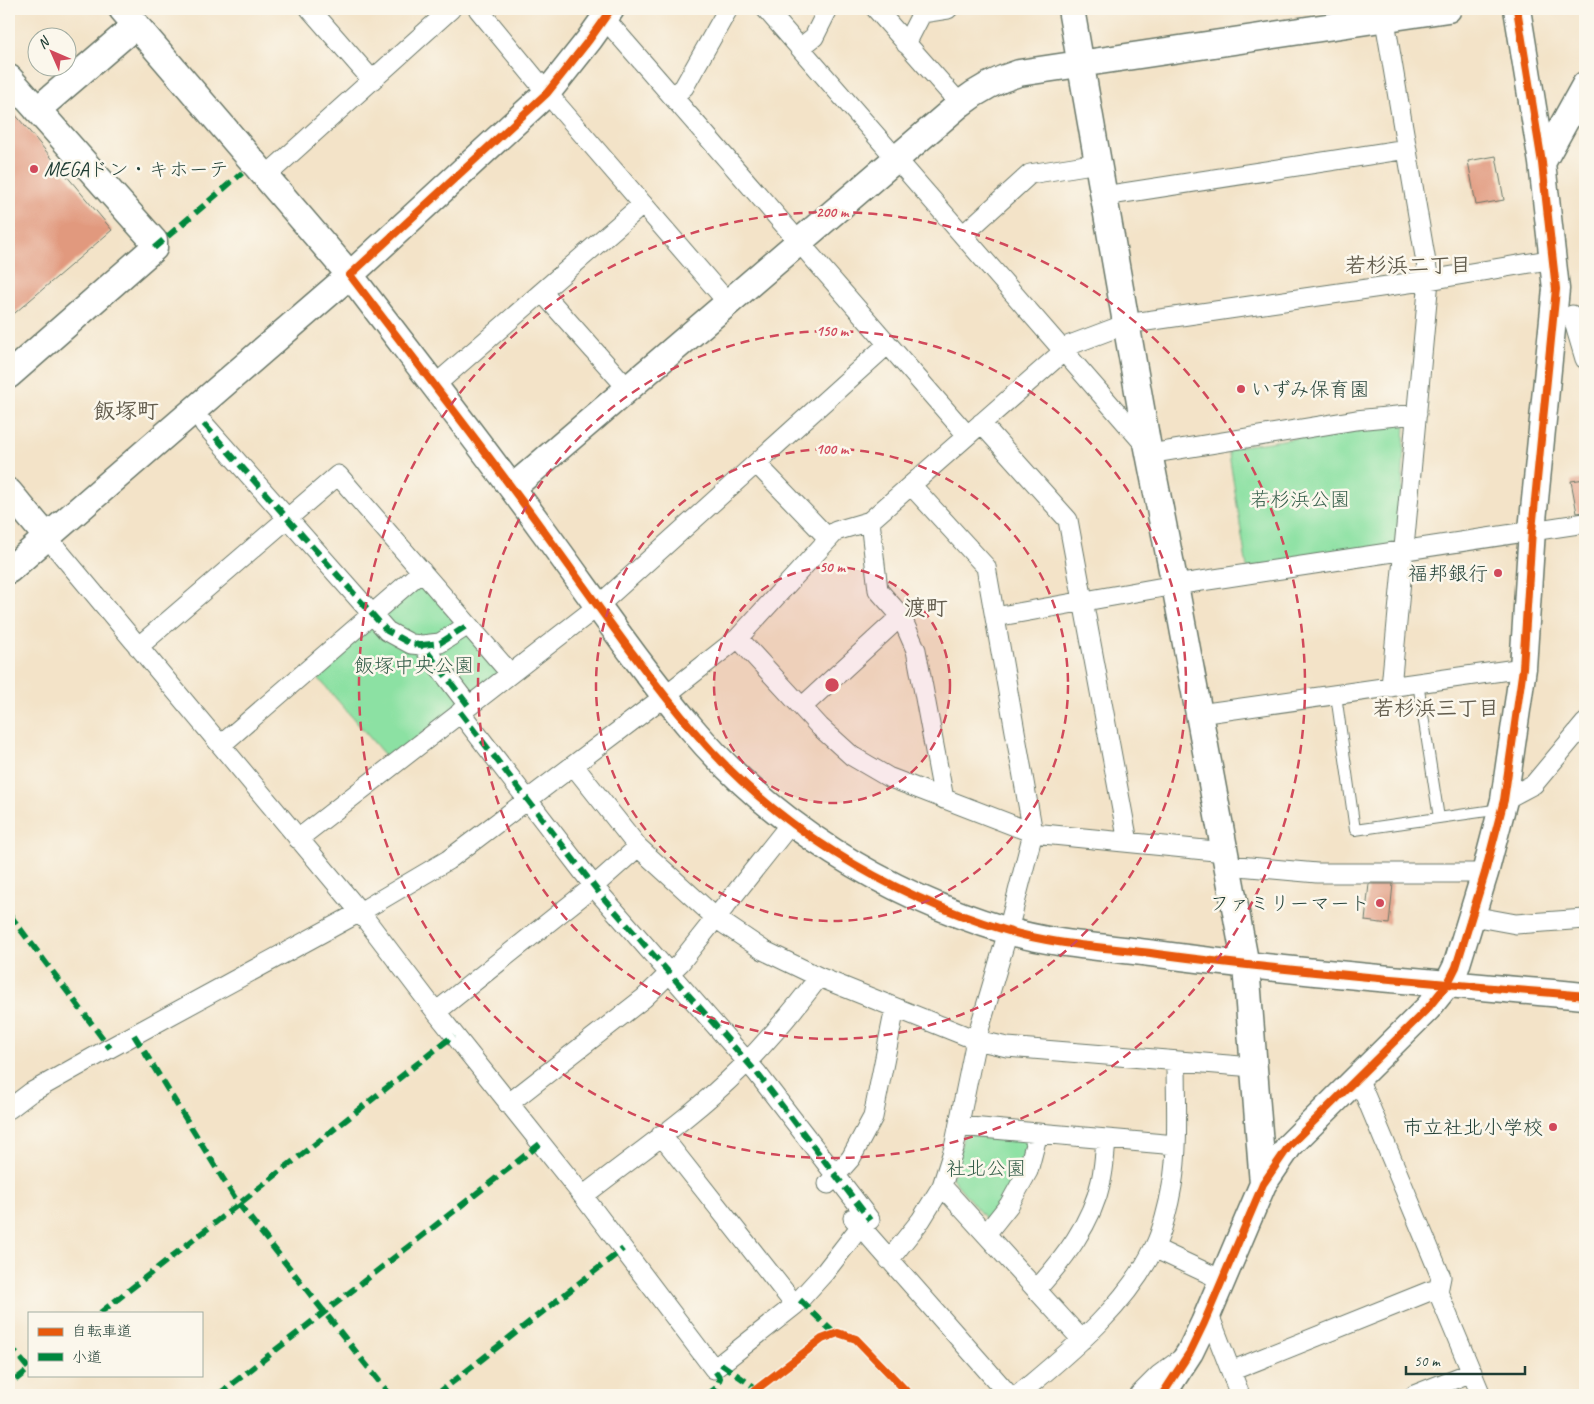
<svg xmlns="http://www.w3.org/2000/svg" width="1594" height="1404" font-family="Caveat,'Klee One',sans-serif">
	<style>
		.green { fill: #8ce1a3; stroke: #568f6c }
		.building { fill: #e1997e }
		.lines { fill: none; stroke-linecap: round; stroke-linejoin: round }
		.lane-casing { stroke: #697768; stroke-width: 12 }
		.street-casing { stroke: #697768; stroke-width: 21 }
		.secondary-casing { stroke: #697768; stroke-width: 29 }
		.lane { stroke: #fff; stroke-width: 10 }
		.street { stroke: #fff; stroke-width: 19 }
		.secondary { stroke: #fff; stroke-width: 26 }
		.quiet { stroke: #00873e; stroke-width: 6; stroke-dasharray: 12 6; stroke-linecap: butt }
		.cycleway-casing { stroke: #fbf7ec; stroke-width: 11 }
		.cycleway { stroke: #e8590c; stroke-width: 8 }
		.ring { fill: none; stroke: #d1495b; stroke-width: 2.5; stroke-dasharray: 9 6 }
		.poi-dot { fill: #d1495b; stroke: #fbf7ec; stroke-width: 2 }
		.labels { text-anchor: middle; stroke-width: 5; stroke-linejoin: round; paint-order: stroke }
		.poi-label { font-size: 20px; fill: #1f3d34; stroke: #fbf7ec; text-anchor: end }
		.park-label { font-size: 20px; fill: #355e4a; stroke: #fbf7ec }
		.neighbourhood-label { font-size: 21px; font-weight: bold; fill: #635d4e; stroke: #fbf7ec }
		.quarter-label { font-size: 22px; font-weight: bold; fill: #635d4e; stroke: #fbf7ec }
		.centre { fill: #d1495b; stroke: #fbf7ec; stroke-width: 2.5 }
		.ring-label { font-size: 15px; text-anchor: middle; font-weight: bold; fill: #d1495b; stroke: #fbf7ec; stroke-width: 5; stroke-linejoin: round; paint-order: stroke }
	</style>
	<rect width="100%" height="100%" fill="#fbf7ec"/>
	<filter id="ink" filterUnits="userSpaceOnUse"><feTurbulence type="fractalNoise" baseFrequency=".02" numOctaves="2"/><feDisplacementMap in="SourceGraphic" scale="10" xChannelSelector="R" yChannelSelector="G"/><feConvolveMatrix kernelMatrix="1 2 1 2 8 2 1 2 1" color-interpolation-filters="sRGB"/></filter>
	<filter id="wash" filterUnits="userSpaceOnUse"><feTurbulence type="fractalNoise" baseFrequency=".0096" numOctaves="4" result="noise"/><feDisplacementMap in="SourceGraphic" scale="20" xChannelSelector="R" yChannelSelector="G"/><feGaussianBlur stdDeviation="1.12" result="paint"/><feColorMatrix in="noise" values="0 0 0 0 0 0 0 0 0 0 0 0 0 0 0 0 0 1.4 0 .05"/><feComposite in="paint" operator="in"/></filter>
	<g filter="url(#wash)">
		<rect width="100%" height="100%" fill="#f3e3c8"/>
		<path class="green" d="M 1405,422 L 1400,545 L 1247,568 L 1228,448 Z
			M 423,581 L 500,671 L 389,760 L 314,673 Z
			M 964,1134 L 1029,1139 C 1019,1173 1009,1195 987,1221 L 952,1178 Z"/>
		<g id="blocks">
			<path class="building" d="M 9,107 L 112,230 L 9,318 Z
				M 1496,156 L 1504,200 L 1476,205 L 1468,161 Z
				M 1585,479 L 1585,512 L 1577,513 L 1571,481 Z
				M 1369,884 L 1393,884 L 1389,924 L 1365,921 Z"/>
		</g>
	</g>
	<g filter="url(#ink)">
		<use href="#blocks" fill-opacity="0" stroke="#697768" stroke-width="1"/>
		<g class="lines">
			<defs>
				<path id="lane" d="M 1418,683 L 1439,818
					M 1336,695 L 1355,830 L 1501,809"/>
				<path id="street" d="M 310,9 L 372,80
					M 478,9 L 547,93 L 729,304
					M 766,9 L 1147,447
					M 876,9 L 960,104
					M 1383,9 L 1429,280 L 1391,687
					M 922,13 L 948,9
					M 605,19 L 967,435
					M 906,44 L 924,9
					M 800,48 L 814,37 L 828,9
					M 673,97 L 684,87 L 728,9
					M 267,175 L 451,9
					M 1104,196 L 1407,149
					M 963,235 L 1030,174 L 1098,163
					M 542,292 L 629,390
					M 1572,315 L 1585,359
					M 1062,348 L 1126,324 L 1429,280 L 1554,259
					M 434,386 L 643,204
					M 981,423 L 1068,520 L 1128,842
					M 204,424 L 387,631 L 411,644 L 422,645 L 468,705
					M 1149,454 L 1356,420 L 1417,414
					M 756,463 L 829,539
					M 870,521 L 878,590 L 901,616 L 916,650 L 944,799
					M 47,537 L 360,912 L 436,1012 L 583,1196 L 714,1369 L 795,1305 L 825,1272 L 860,1227
					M 995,617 L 1175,585 L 1585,523
					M 738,638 L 820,727 L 852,756 L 888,777 L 1033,833 L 1225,852
					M 422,645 L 440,643 L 468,625
					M 138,647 L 338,475 L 510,673
					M 802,707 L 901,616
					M 460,712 L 600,894 L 757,1073 L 870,1220
					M 1199,714 L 1523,668
					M 221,745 L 422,571
					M 574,766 L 638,847 L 717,919 L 763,950 L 819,977 L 976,1040 L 1007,1047 L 1253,1067
					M 1504,800 L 1534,784 L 1585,723
					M 298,839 L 598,606 L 888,344
					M 1227,865 L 1317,873 L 1485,873
					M 1472,916 L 1516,924 L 1585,919
					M 436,1012 L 594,886 L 638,847
					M 1358,1078 L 1441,1277 L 1438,1292
					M 508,1104 L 644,998 L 680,963 L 791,823
					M 9,1109 L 30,1093 L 110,1048 L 360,912 L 448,860 L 657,702 L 738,638 L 836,531 L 870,521 L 1065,350
					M 959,1126 L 1176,1145
					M 661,1135 L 795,1305
					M 828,1184 L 851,1158 L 873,1117 L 895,1008
					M 942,1186 L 1082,1340
					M 583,1196 C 634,1156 694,1115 739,1070 C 768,1041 794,1010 819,977
					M 853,1218 L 1009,1395
					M 986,1234 L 1009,1205 L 1028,1171 L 1038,1133
					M 1154,1248 L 1222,1280
					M 889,1260 L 921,1220 L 942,1186 L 954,1148 L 976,1040 L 1005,942 L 1033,833 L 986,567 L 911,485
					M 1036,1290 C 1064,1259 1092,1223 1101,1181 C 1104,1168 1105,1153 1106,1139
					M 1208,1312 L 1240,1395
					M 1231,1371 L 1430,1291 L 1438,1292 L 1481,1395
					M 1018,1395 C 1068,1353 1125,1308 1154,1248 C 1162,1233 1169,1204 1172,1186 C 1179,1146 1176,1102 1176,1061
					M 1139,1395 L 1159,1375 L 1181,1359
					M 1414,1395 L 1472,1372"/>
				<path id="secondary" d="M 611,9 L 589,40 L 547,93 L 350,275 C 413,358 478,441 540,526 C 590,594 638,665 692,729 C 773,825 885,894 1005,930 C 1053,945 1107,947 1157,954 C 1299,973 1442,983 1585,996
					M 1071,9 L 1148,448 L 1175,585 L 1246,966 L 1263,1184
					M 9,78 L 154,241 L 154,248 L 9,375
					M 37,110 L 136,25
					M 1542,163 L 1585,85
					M 512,488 L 960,104 C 979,89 996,80 1019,73 L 1448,9
					M 9,492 L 47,537
					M 9,570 L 350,275 L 122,9
					M 1162,1395 L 1190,1352 L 1204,1323 L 1263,1184 L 1289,1146 L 1428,1008 L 1448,983 L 1456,967 L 1485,873 L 1504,800 L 1523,668 L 1532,530 L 1556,289 L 1542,163 L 1517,9"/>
			</defs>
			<use href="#lane" class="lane-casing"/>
			<use href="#street" class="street-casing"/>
			<use href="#secondary" class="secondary-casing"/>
			<use href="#lane" class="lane"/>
			<use href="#street" class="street"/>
			<use href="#secondary" class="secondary"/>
			<path class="quiet" d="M 154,248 L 242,173
				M 204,424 L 387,631 L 411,644 L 422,645 L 468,705
				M 422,645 L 440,643 L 468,625
				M 460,712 L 600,894 L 757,1073 L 870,1220
				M 9,914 L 110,1048
				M 134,1035 L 238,1203 L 390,1395
				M 800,1300 L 835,1334
				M 100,1313 L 454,1035
				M 9,1345 L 29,1369 L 9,1385
				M 721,1364 L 757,1389
				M 218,1395 L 540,1144
				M 436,1395 L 623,1249
				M 707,1395 L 716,1388 L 720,1378 L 714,1369"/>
			<defs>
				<path id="cycleway" d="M 611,9 L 589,40 L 547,93 L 350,275 C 413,358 478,441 540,526 C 590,594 638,665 692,729 C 773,825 885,894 1005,930 C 1053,945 1107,947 1157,954 C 1299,973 1442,983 1585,996
					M 749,1395 L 822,1339 L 838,1333 L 856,1339 L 910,1395
					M 1162,1395 L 1190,1352 L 1204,1323 L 1263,1184 L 1289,1146 L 1428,1008 L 1448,983 L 1456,967 L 1485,873 L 1504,800 L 1523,668 L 1532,530 L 1556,289 L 1542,163 L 1517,9"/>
			</defs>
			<use href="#cycleway" class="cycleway-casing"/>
			<use href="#cycleway" class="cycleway"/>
		</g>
	</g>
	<circle cx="832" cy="685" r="118" fill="#d1495b" fill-opacity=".12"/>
	<g class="ring">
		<circle cx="832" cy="685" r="118"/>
		<circle cx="832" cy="685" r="236"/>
		<circle cx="832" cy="685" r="354"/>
		<circle cx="832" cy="685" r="473"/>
	</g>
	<g class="poi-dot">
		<circle cx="34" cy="169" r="5"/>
		<circle cx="1241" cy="389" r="5"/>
		<circle cx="1498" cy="573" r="5"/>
		<circle cx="1380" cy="903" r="5"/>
		<circle cx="1553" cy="1127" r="5"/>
	</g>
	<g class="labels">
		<g class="poi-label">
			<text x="44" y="176" text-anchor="start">MEGAドン・キホーテ</text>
			<text x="1251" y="396" text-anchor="start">いずみ保育園</text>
			<text x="1488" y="580">福邦銀行</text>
			<text x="1370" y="910">ファミリーマート</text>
			<text x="1543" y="1134">市立社北小学校</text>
		</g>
		<g class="park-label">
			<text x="1300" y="506">若杉浜公園</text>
			<text x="414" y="672">飯塚中央公園</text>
			<text x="986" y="1175">社北公園</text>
		</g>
		<g class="neighbourhood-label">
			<text x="1408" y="272">若杉浜二丁目</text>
			<text x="1436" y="715">若杉浜三丁目</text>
		</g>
		<g class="quarter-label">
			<text x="126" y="418">飯塚町</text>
			<text x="926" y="615">渡町</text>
		</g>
	</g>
	<circle cx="832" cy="685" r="8" class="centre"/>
	<g class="ring-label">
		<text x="832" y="217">200 m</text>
		<text x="832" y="336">150 m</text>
		<text x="832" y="454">100 m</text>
		<text x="832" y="572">50 m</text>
	</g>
	<rect width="1594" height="1404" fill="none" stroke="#fbf7ec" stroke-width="30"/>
	<rect x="28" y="1312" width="175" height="65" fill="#fbf7ec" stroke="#a3ada2"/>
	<rect x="38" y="1328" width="25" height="8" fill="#e8590c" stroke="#a3ada2"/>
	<text x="72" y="1336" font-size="15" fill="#1f3d34">自転車道</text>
	<rect x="38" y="1353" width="25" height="8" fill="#00873e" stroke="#a3ada2"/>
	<text x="72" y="1362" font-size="15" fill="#1f3d34">小道</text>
	<g transform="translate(52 52) rotate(315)"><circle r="24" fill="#fbf7ec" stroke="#a3ada2"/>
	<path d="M0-4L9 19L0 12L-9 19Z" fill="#d1495b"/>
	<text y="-8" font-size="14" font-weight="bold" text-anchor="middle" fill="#1f3d34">N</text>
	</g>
	<path d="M1406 1366v8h119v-8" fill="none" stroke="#1f3d34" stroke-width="2.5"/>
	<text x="1414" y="1366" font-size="15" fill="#1f3d34" stroke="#fbf7ec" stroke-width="4" paint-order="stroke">50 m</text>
</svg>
